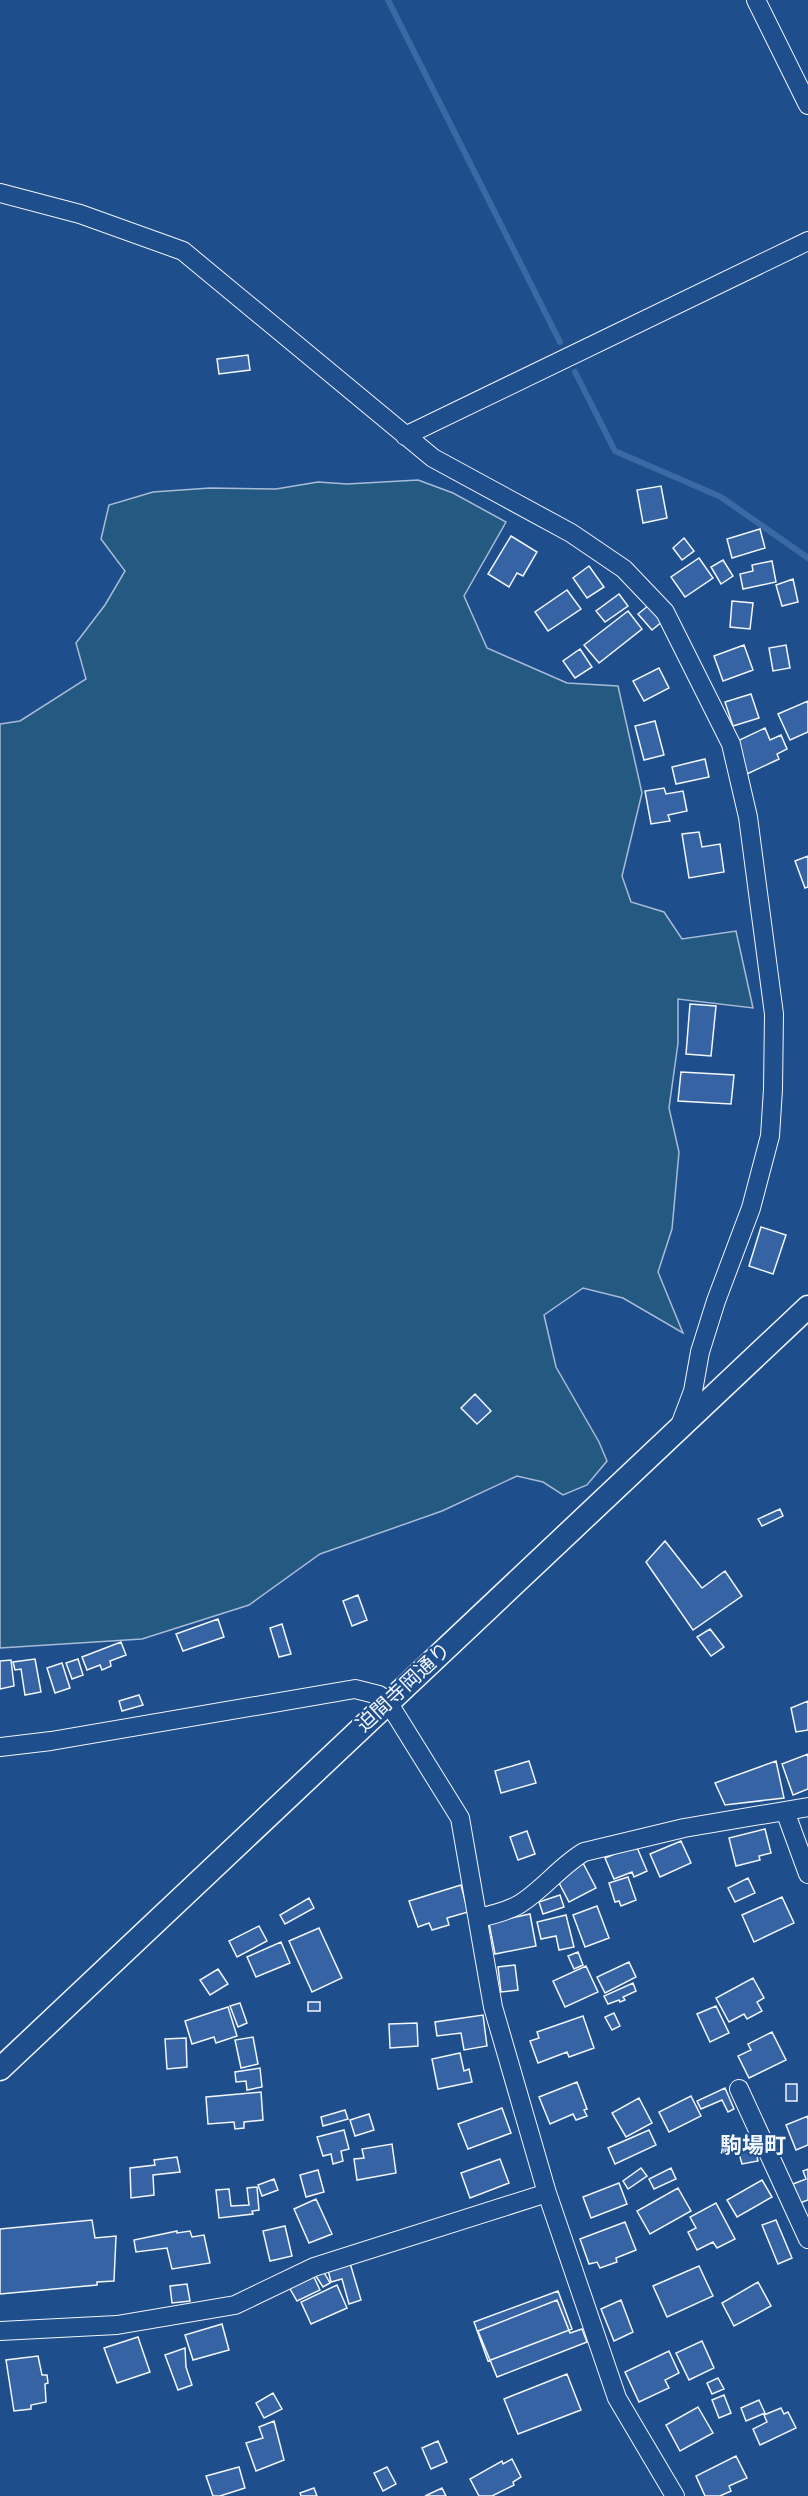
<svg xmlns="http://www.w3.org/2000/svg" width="808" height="2496" font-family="'Playfair Display','Noto Sans JP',serif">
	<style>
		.green { fill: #245a82; stroke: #a8bbd7; stroke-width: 1.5 }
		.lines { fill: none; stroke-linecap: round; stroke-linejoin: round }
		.stream { stroke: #3b69a3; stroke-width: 6 }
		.building { fill: #3563a3; stroke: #f2f6ff; stroke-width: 1.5 }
		.minor-casing { stroke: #f2f6ff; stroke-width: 20 }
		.tertiary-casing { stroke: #f2f6ff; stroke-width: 25 }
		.minor { stroke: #1f4e8c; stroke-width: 18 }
		.tertiary { stroke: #1f4e8c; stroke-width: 22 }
		.labels { text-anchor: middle; stroke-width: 4.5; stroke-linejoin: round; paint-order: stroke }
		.street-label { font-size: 20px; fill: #f2f6ff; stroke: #1f4e8c }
		.quarter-label { font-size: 22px; font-weight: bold; fill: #f2f6ff; stroke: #1f4e8c }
	</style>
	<rect width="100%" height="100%" fill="#1f4e8c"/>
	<path class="green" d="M 418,480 L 453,493 L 506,522 L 464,596 L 487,648 L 567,683 L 618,686 L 642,793 L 622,876 L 631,902 L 664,912 L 682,939 L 736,931 L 753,1008 L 678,999 L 678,1043 L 669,1108 L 679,1152 L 672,1229 L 658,1272 L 683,1333 L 623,1298 L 583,1288 L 544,1315 L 556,1367 L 599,1442 L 607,1461 L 587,1485 L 563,1495 L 543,1482 L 517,1476 L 442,1511 L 320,1554 L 249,1605 L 142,1639 L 0,1648 L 0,724 L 20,721 L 86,679 L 76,643 L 105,605 L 125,571 L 101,539 L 109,505 L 153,492 L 210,488 L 276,489 L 318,482 L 347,484 Z"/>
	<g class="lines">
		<path class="stream" d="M 388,0 L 560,342
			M 575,372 L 615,451 L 721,497 L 808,558"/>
	</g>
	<path class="building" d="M 248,355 L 250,370 L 219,374 L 217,359 Z
		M 661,486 L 667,518 L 643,523 L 637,490 Z
		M 760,529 L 765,548 L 732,558 L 727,539 Z
		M 511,536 L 537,552 L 523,576 L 517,573 L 509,587 L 488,574 Z
		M 684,538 L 694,551 L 682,560 L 673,548 Z
		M 699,558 L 713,578 L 685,597 L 671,577 Z
		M 723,560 L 733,576 L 721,584 L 711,567 Z
		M 772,561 L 776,582 L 743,589 L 740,574 L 753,571 L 752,565 Z
		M 589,566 L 604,587 L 587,598 L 573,578 Z
		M 793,579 L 798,602 L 782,606 L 776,585 Z
		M 567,590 L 581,609 L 548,631 L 535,612 Z
		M 619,594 L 628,606 L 605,622 L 596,611 Z
		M 732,601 L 753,603 L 750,629 L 730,627 Z
		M 649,605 L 663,621 L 652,630 L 638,614 Z
		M 628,611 L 642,629 L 599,663 L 584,645 Z
		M 744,645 L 753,670 L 723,681 L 714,656 Z
		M 786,645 L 790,668 L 773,671 L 769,648 Z
		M 580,649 L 592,667 L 575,678 L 563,661 Z
		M 659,668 L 669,688 L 644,701 L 633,681 Z
		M 751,694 L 759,718 L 733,726 L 725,702 Z
		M 808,701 L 808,732 L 790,740 L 778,714 Z
		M 655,721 L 664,755 L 644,760 L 635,726 Z
		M 765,728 L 770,740 L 781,735 L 787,749 L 777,754 L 779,759 L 747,774 L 731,744 Z
		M 705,759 L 709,777 L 676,784 L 672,767 Z
		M 664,788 L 666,794 L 683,791 L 687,811 L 668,815 L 670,821 L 651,824 L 645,791 Z
		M 699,832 L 702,847 L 720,844 L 724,872 L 689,878 L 682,834 Z
		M 808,856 L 808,887 L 805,888 L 795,861 Z
		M 690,1004 L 716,1006 L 711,1056 L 686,1054 Z
		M 681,1072 L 734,1075 L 731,1104 L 678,1101 Z
		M 761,1227 L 786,1235 L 773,1274 L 749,1266 Z
		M 475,1394 L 491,1411 L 477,1424 L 461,1408 Z
		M 780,1509 L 783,1516 L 762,1526 L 758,1519 Z
		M 665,1541 L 702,1588 L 725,1571 L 742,1596 L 693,1630 L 646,1562 Z
		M 358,1595 L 367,1620 L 352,1626 L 343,1601 Z
		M 218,1619 L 224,1637 L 183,1651 L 176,1634 Z
		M 282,1624 L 291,1654 L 279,1657 L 270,1628 Z
		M 710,1629 L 724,1647 L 711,1656 L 697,1637 Z
		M 121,1642 L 126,1655 L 110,1661 L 111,1666 L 102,1670 L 100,1665 L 87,1670 L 82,1657 Z
		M 35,1659 L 41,1692 L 25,1695 L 21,1669 L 15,1670 L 13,1662 Z
		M 78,1659 L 83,1675 L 72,1679 L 66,1663 Z
		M 11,1660 L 14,1686 L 0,1689 L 0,1661 Z
		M 62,1663 L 70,1688 L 55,1693 L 47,1668 Z
		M 139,1695 L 143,1705 L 122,1711 L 119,1701 Z
		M 808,1701 L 808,1730 L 796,1732 L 791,1708 Z
		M 808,1754 L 808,1789 L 793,1795 L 782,1764 Z
		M 529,1761 L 536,1783 L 501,1793 L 495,1771 Z
		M 776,1761 L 784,1798 L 725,1805 L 715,1783 Z
		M 765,1829 L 771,1853 L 759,1856 L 760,1860 L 736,1866 L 729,1838 Z
		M 527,1831 L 535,1854 L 518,1860 L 510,1837 Z
		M 681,1841 L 691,1863 L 660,1877 L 650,1854 Z
		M 636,1845 L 647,1871 L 634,1877 L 632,1872 L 614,1879 L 605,1858 Z
		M 583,1863 L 596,1888 L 569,1902 L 556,1877 Z
		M 628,1877 L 636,1900 L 621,1906 L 619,1901 L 615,1902 L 609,1883 Z
		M 748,1878 L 755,1893 L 735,1902 L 728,1888 Z
		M 461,1885 L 468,1912 L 447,1918 L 449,1925 L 432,1930 L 429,1923 L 418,1927 L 409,1901 Z
		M 560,1895 L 564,1907 L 543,1914 L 539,1902 Z
		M 782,1897 L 794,1923 L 754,1942 L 742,1915 Z
		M 309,1898 L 314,1908 L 285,1924 L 280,1915 Z
		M 597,1906 L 609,1938 L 585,1947 L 573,1915 Z
		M 530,1914 L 536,1946 L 495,1954 L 489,1923 Z
		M 566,1915 L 574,1947 L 559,1950 L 556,1936 L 541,1939 L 537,1922 Z
		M 259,1926 L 267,1941 L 237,1957 L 229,1941 Z
		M 319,1928 L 342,1978 L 312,1992 L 289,1941 Z
		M 281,1942 L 290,1963 L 256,1977 L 247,1957 Z
		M 578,1952 L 583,1965 L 574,1969 L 568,1956 Z
		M 629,1962 L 636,1977 L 605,1993 L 597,1977 Z
		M 515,1965 L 518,1990 L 501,1992 L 498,1967 Z
		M 586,1966 L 598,1992 L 565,2007 L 553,1981 Z
		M 218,1969 L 228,1984 L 210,1995 L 200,1980 Z
		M 753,1978 L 764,1998 L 757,2002 L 762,2011 L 747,2019 L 744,2014 L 729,2022 L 716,1998 Z
		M 633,1983 L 636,1991 L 623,1997 L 625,2000 L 620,2002 L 619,2000 L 608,2004 L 604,1996 Z
		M 308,2002 L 320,2002 L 320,2011 L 308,2011 Z
		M 240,2003 L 247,2023 L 238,2027 L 230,2006 Z
		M 716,2006 L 729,2033 L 710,2042 L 697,2014 Z
		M 228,2007 L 237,2036 L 216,2043 L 214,2037 L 192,2044 L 185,2021 Z
		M 614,2013 L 620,2026 L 612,2030 L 605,2017 Z
		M 483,2015 L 487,2046 L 464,2050 L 461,2033 L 437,2036 L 435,2022 Z
		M 583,2016 L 594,2048 L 569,2057 L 567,2052 L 538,2063 L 530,2041 L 539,2038 L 537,2032 Z
		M 417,2023 L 418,2046 L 390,2048 L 389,2024 Z
		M 772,2032 L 786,2060 L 749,2078 L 738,2056 L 751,2050 L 748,2044 Z
		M 253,2037 L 258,2064 L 241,2068 L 235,2040 Z
		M 186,2038 L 187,2067 L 167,2069 L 165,2039 Z
		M 460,2053 L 464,2071 L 469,2069 L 472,2082 L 438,2089 L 432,2059 Z
		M 260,2068 L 262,2087 L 247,2090 L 246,2081 L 236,2082 L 235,2072 Z
		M 577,2082 L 587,2109 L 584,2110 L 587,2116 L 576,2120 L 573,2114 L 550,2124 L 539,2097 Z
		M 786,2084 L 797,2084 L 797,2101 L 786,2101 Z
		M 725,2088 L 734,2109 L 728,2112 L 722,2100 L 701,2109 L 697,2101 Z
		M 261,2092 L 263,2120 L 244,2122 L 244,2128 L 235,2129 L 234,2122 L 208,2124 L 206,2097 Z
		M 691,2096 L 701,2116 L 669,2132 L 659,2112 Z
		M 639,2098 L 652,2123 L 626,2137 L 612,2113 Z
		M 502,2108 L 511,2133 L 468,2149 L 458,2124 Z
		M 345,2110 L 348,2119 L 323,2126 L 321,2117 Z
		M 369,2114 L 374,2130 L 355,2136 L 350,2120 Z
		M 808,2116 L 808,2145 L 796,2150 L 786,2125 Z
		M 344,2130 L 349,2149 L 341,2151 L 343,2161 L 333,2164 L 331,2154 L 323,2156 L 317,2137 Z
		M 649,2130 L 656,2145 L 615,2164 L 608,2148 Z
		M 753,2139 L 758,2161 L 742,2164 L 736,2143 Z
		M 392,2144 L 396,2173 L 357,2180 L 354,2159 L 364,2158 L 362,2149 Z
		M 177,2157 L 180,2172 L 153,2175 L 154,2195 L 131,2198 L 130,2168 L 155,2165 L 154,2160 Z
		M 500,2159 L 509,2183 L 470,2198 L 461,2173 Z
		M 641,2168 L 647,2176 L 628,2189 L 623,2181 Z
		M 671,2168 L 676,2179 L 654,2189 L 649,2179 Z
		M 808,2169 L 808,2200 L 800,2203 L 793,2184 L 806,2179 L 803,2171 Z
		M 318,2170 L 324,2192 L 306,2197 L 300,2175 Z
		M 274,2179 L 278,2190 L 262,2196 L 258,2185 Z
		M 762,2180 L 772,2197 L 737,2217 L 727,2200 Z
		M 619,2183 L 627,2204 L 591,2218 L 583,2197 Z
		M 257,2187 L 259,2210 L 252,2211 L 253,2214 L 219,2218 L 216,2190 L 229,2189 L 231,2206 L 249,2205 L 247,2188 Z
		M 678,2188 L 691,2211 L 650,2234 L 637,2211 Z
		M 316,2199 L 332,2234 L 309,2243 L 294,2209 Z
		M 716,2203 L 735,2239 L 717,2248 L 713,2242 L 697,2250 L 688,2232 L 696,2228 L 690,2217 Z
		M 92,2220 L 95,2238 L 116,2236 L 114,2281 L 97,2282 L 97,2285 L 0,2294 L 0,2229 Z
		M 776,2220 L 792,2258 L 778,2264 L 762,2225 Z
		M 625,2222 L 636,2250 L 616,2258 L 617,2262 L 600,2268 L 597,2262 L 589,2264 L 580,2239 Z
		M 285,2226 L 292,2256 L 270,2261 L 263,2231 Z
		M 177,2231 L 177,2233 L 190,2231 L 192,2237 L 204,2235 L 210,2263 L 172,2269 L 167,2248 L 136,2252 L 134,2240 Z
		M 350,2263 L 361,2300 L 349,2304 L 342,2279 L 331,2282 L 328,2270 Z
		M 699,2266 L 713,2296 L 667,2317 L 653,2286 Z
		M 322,2269 L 330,2283 L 323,2287 L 314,2273 Z
		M 313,2275 L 320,2290 L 297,2301 L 289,2287 Z
		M 758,2282 L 771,2306 L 734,2326 L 722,2303 Z
		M 187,2284 L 190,2301 L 172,2303 L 170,2286 Z
		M 337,2285 L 347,2308 L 311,2324 L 301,2302 Z
		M 558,2291 L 572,2329 L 488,2361 L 474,2322 Z
		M 557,2300 L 570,2333 L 582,2329 L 587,2342 L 497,2377 L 478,2331 Z
		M 621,2300 L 633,2332 L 614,2341 L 601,2309 Z
		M 222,2324 L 229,2350 L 193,2360 L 185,2335 Z
		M 138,2337 L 150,2372 L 117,2383 L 104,2348 Z
		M 702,2341 L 714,2368 L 689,2380 L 676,2353 Z
		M 185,2348 L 186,2367 L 192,2385 L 178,2390 L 165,2355 Z
		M 669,2351 L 679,2373 L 665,2380 L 669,2388 L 639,2402 L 625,2372 Z
		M 38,2356 L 42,2375 L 47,2375 L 48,2383 L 45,2384 L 46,2402 L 31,2405 L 31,2409 L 14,2411 L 6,2360 Z
		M 567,2374 L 581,2410 L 518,2434 L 504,2399 Z
		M 718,2378 L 724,2389 L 712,2394 L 707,2383 Z
		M 273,2393 L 282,2409 L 264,2418 L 256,2403 Z
		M 724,2395 L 731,2413 L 719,2418 L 712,2400 Z
		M 759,2400 L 765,2413 L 746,2421 L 741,2408 Z
		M 698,2407 L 713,2433 L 680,2451 L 666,2425 Z
		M 781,2408 L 784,2414 L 788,2412 L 796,2428 L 760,2445 L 753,2429 L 767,2422 L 764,2415 Z
		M 274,2421 L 284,2460 L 256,2471 L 246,2443 L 263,2438 L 259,2427 Z
		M 438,2441 L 447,2462 L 431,2469 L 422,2448 Z
		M 736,2456 L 747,2478 L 729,2486 L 731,2491 L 720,2496 L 705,2496 L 696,2476 Z
		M 512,2459 L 521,2477 L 513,2482 L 514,2485 L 492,2496 L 479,2496 L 470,2479 L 502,2461 L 503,2464 Z
		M 239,2467 L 245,2488 L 220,2496 L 213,2496 L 206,2476 Z
		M 387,2467 L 396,2484 L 383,2491 L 374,2473 Z
		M 314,2488 L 317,2496 L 301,2496 L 300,2493 Z
		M 442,2488 L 446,2496 L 425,2496 Z"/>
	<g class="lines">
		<defs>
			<path id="minor" d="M 756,0 L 808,105
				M 0,193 L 80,214 L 183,251 L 433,458 L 571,533 L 624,569 L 665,612 L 731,744 L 748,817 L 774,1014 L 773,1089 L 770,1136 L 751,1208 L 716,1301 L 700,1352 L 693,1391 L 679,1428
				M 405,436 L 808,241
				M 0,1747 L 51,1741 L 355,1689 L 379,1695 L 388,1702 L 460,1818 L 493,2007 L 547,2193 L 314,2267 L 235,2305 L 117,2325 L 0,2331
				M 785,1811 L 808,1874
				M 478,1918 C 492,1915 505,1912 518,1905 C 542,1891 560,1866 584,1852 L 684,1828 L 808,1807
				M 739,2089 L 808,2239
				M 547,2193 L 617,2398 L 675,2496"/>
			<path id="tertiary" d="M 0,2069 L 808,1307"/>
		</defs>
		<use href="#minor" class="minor-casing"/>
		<use href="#tertiary" class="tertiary-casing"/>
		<use href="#minor" class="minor"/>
		<use href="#tertiary" class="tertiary"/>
	</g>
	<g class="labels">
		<g class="street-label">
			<text transform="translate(403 1687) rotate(-43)" y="7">迫間寺岡通り</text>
		</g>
		<g class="quarter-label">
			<text x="753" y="2153">駒場町</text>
		</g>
	</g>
</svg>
